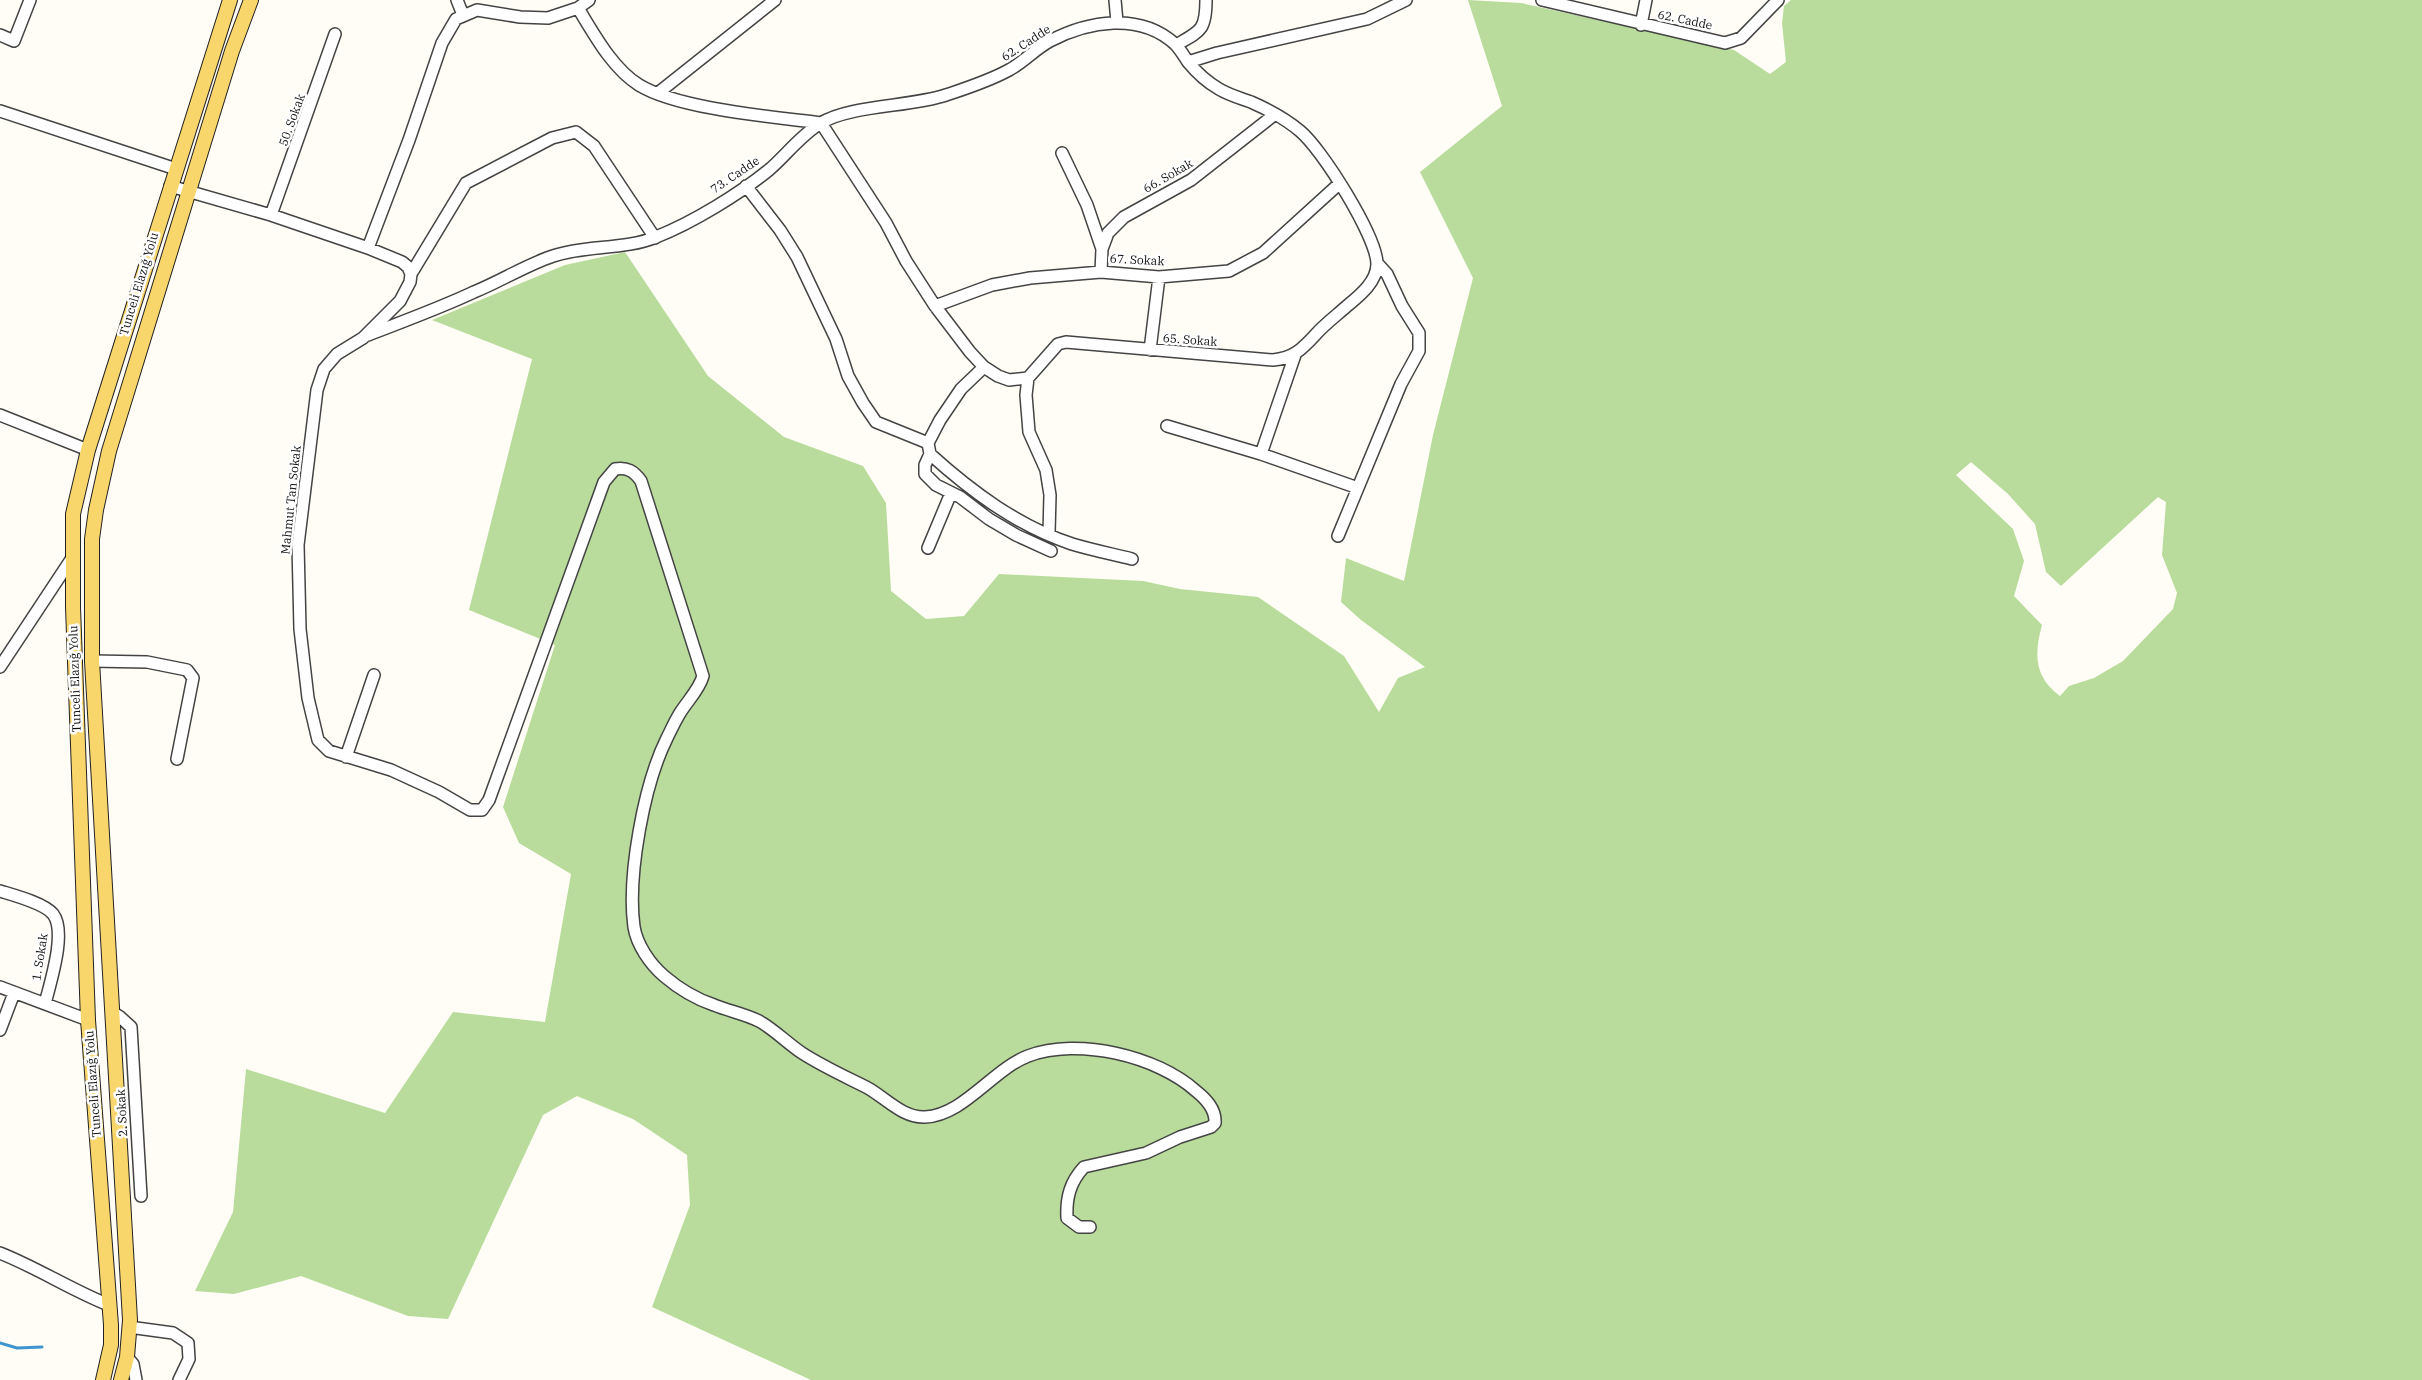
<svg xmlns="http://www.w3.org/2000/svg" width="2422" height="1380" font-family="'IBM Plex Serif',serif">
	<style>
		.forest { fill: #b9dc9c; fill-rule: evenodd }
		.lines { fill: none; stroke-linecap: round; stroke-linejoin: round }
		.stream { stroke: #3f96cf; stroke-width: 3 }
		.minor-casing { stroke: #444; stroke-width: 14 }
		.major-casing { stroke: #222; stroke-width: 16 }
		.minor { stroke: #fff; stroke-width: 11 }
		.major { stroke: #f9d66b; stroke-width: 14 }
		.labels { text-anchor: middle; stroke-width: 5; stroke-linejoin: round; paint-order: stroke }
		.street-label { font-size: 12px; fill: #111; stroke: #fff }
	</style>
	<rect width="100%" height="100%" fill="#fffdf5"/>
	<path class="forest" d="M 1468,0 L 1521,3 L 1734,50 L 1770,74 L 1786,62 L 1782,23 L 1784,6 L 1791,0 L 2422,0 L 2422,1380 L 811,1380 L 652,1307 L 690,1205 L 687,1155 L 633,1119 L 577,1096 L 543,1115 L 448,1319 L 408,1316 L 301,1276 L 234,1294 L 195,1291 L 233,1212 L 246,1069 L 385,1113 L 453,1012 L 545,1022 L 571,874 L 519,843 L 503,807 L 555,645 L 469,610 L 532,359 L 432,320 L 565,265 L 625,252 L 708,376 L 784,437 L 863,466 L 886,503 L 891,591 L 926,619 L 964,616 L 999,574 L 1143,581 L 1180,589 L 1258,597 L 1344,656 L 1379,712 L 1398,678 L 1425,667 L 1361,620 L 1341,602 L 1346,558 L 1404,581 L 1433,435 L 1473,278 L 1420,172 L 1502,106 ZM 1971,462 L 2008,494 L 2035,524 L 2046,572 L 2061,586 L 2158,497 L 2166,502 L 2162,555 L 2177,593 L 2173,609 L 2123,661 L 2094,678 L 2069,686 L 2060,696 C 2034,677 2034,654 2042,625 L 2014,596 L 2024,561 L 2013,529 L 1956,475 Z"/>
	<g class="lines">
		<path class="stream" d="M 0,1343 L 17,1348 L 42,1347"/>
		<defs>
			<path id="minor" d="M 457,0 L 463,15
				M 1115,0 L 1117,22
				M 1542,0 L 1725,43 L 1741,38 L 1778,0
				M 578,8 C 594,34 612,68 639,85 C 678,109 774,117 821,123
				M 1641,25 L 1646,0
				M 0,35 L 14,41 L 30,0
				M 1176,45 C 1201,31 1206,30 1206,0
				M 658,93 L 775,0
				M 0,111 L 176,169
				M 821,123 L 886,223 L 906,261 L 935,306 L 970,352 L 984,367 L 998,376 L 1009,380 L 1028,378 L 1058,344 L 1066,342 L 1273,360 C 1294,358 1302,349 1316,334 C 1325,324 1337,315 1347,306 C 1359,296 1377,282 1377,264 C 1377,237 1322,149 1300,131 C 1287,120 1267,109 1251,102 C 1240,98 1229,95 1219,89 C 1207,82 1197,73 1188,62
				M 1062,153 L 1087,205 L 1102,249
				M 170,186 L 271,215 L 368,248 L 402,262 L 408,267 L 411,274 L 410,282 L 400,301 L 363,338 L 337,354 L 324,369 L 317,390 L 298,545 L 300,629 L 308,698 L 318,740 L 329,751 L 391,770 L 439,792 L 470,810 L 482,810 L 489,800 L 600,493 L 604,482 L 615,469 C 627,467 634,471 641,481 L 703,676 C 699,690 688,700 680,713 C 675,721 671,730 667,738 C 644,784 627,876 634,927 C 637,945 650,964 664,976 C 678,988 696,999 714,1005 C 729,1011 745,1014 759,1021 C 775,1030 787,1043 802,1053 C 822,1066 844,1076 866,1087 C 885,1097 902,1118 925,1117 C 964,1115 992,1070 1028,1056 C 1078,1037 1157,1056 1196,1091 C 1206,1099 1216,1109 1215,1123 L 1211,1127 L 1180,1137 L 1146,1153 L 1084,1167 C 1070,1182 1066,1198 1067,1218 L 1079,1227 L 1090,1227
				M 746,186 L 780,230 L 797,257 L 836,339 L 848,376 L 863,403 L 876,422 L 928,443
				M 271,215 L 335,34
				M 368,248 L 409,140 L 442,43 L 456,19 L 477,10 L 520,17 L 548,18 L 578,8 L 589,0
				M 1101,272 L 1102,249 L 1108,233 L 1124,217 L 1191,180 L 1274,115
				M 411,274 L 466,183 L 552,138 L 576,132 L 594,146 L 655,238
				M 935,306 L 992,285 L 1030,278 L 1101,272 L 1159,277 L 1229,271 L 1263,253 L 1340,183
				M 368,335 C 404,321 440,308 474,292 C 501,281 526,265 553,256 C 586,245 625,250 656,237 C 692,223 741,193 770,169 C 787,154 802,134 821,123 C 850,105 910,107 946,95 C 967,88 989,81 1009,70 C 1024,62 1035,49 1050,41 C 1088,21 1140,12 1175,44 C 1180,49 1184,56 1188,62 L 1217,53 L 1367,19 L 1406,0
				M 1150,350 L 1159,277
				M 984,367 L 961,389 L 940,420 L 928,443 L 930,454 C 972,492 1018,526 1072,544 C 1092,550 1112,554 1132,559
				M 1028,378 L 1026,395 L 1029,432 L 1046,470 L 1050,495 L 1049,533
				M 0,415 L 88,450
				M 1167,426 L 1261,454 L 1358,488
				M 930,454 L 925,465 L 925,474 L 936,485 L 960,497 L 989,519 L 1016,535 L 1051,551
				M 1261,454 L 1295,355
				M 1338,536 L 1401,384 L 1419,351 L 1419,333 L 1402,306 L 1387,274 L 1377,263
				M 928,548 L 951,493
				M 92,661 L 147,662 L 187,670 L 193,678 L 177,759
				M 0,667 L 72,558
				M 346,757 L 374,675
				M 0,891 C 13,895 44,903 53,914 C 67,932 50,983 45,1004
				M 0,987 L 88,1020
				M 112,1012 L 120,1017 L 131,1027 L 141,1196
				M 0,1030 L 14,993
				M 0,1253 C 38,1268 71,1290 109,1305
				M 129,1327 L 173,1333 L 188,1343 L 189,1359 L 179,1380
				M 127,1357 L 133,1364 L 136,1380"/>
			<path id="major" d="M 103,1380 L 111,1345 L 111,1325 L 88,1020 L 73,607 L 73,514 L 88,450 L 230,0
				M 121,1380 L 127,1357 L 130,1320 L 92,661 L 92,539 L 96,510 L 109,451 L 232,51 L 251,0"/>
		</defs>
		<use href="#minor" class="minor-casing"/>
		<use href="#major" class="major-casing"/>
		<use href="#minor" class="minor"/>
		<use href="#major" class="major"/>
	</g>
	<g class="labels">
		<g class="street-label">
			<text transform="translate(1685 20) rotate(12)" y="4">62. Cadde</text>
			<text transform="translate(1026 43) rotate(-33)" y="4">62. Cadde</text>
			<text transform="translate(292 120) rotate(-70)" y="4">50. Sokak</text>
			<text transform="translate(735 175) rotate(-34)" y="4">73. Cadde</text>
			<text transform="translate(1168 176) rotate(-30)" y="4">66. Sokak</text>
			<text transform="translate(1137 260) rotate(3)" y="4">67. Sokak</text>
			<text transform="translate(139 284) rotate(-73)" y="4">Tunceli Elazığ Yolu</text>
			<text transform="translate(1190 340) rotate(4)" y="4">65. Sokak</text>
			<text transform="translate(291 500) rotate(-84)" y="4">Mahmut Tan Sokak</text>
			<text transform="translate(75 679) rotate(-92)" y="4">Tunceli Elazığ Yolu</text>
			<text transform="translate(40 957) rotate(-81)" y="4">1. Sokak</text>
			<text transform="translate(93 1084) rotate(-94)" y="4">Tunceli Elazığ Yolu</text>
			<text transform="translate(122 1113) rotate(-93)" y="4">2. Sokak</text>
		</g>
	</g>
</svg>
